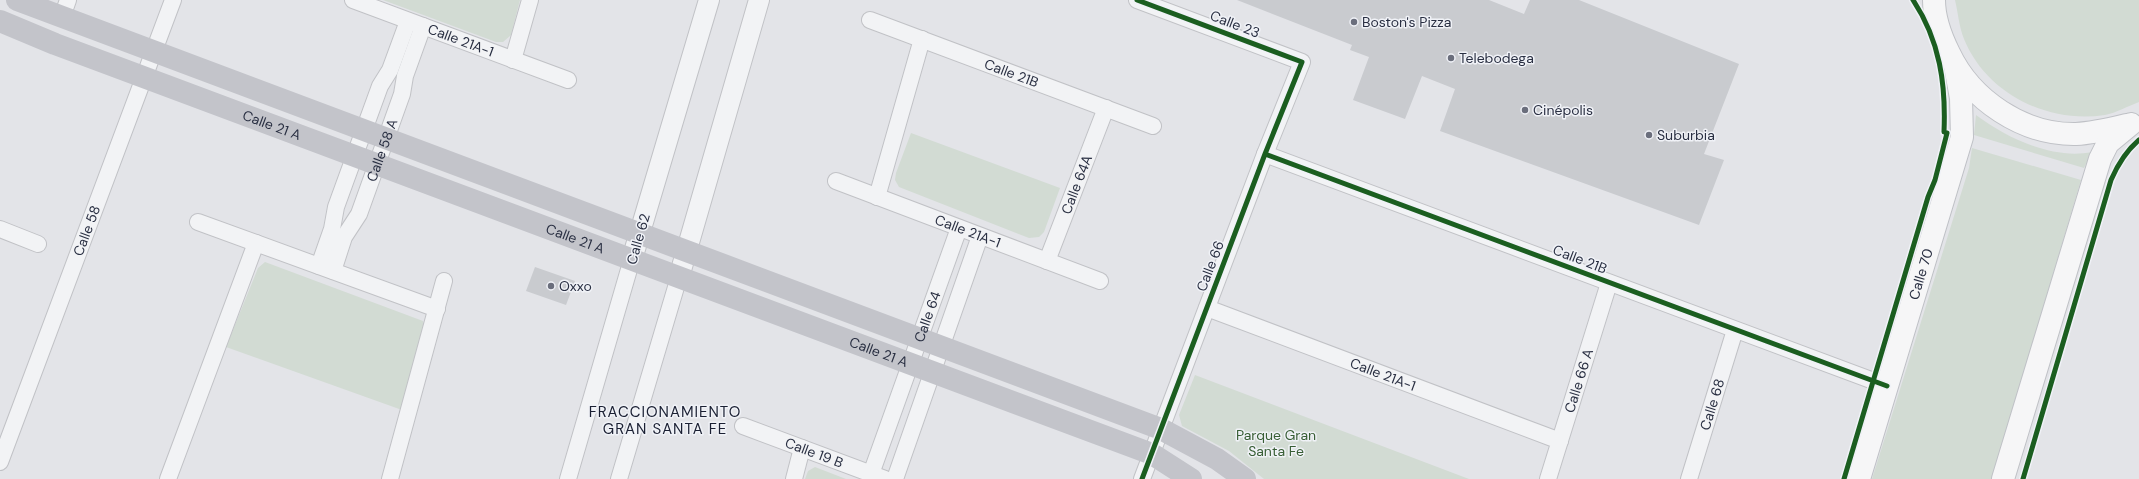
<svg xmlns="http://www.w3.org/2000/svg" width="2139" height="479" font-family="'DM Sans',sans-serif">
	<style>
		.green { fill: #d2dbd3 }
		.building { fill: #c9cbcf }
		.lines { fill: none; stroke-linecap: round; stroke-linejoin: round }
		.minor-casing { stroke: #c1c2c6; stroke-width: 18 }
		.tertiary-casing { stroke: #c1c2c6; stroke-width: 22 }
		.primary-casing { stroke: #bfc1c6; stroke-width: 24 }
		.minor { stroke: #f2f3f5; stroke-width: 16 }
		.tertiary { stroke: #f2f3f5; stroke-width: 20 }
		.secondary { stroke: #c3c4ca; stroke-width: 22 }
		.primary { stroke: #f6f6f7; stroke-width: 22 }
		.cycleway-casing { stroke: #f0f2f7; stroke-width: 8 }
		.cycleway { stroke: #1b5e20; stroke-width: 5 }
		.poi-dot { fill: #6a6e7c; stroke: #f0f2f7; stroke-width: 1.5 }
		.labels { text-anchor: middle; stroke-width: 3; stroke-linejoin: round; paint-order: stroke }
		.poi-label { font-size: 14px; fill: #292f42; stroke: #f0f2f7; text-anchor: start }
		.street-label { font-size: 14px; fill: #292f42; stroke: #f0f2f7 }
		.park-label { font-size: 14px; fill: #385e35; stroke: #f0f2f7 }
		.neighbourhood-label { font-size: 15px; letter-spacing: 1px; fill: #1b2033; stroke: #f0f2f7 }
	</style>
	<rect width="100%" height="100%" fill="#e3e4e8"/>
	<path class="green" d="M 383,0 L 520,0 L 511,35 L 503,42 L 496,42 Z
		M 1955,0 L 2139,0 L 2139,102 C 2128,106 2116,113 2105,115 C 2047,124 1986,93 1964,39 C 1959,27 1958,12 1955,0 Z
		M 1976,115 C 2007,138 2052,160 2092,152 L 2084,168 L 1974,135 Z
		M 911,133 L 1060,188 L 1044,232 L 1039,237 L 1029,238 L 899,187 L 895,180 L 896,173 Z
		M 1972,148 L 2081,180 L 1992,479 L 1872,479 L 1969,168 Z
		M 265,262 L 423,321 L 424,324 L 402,410 L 226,347 L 258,268 Z
		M 1195,375 L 1469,479 L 1264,479 L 1229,451 L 1182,426 L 1179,415 Z
		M 815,467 L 846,479 L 805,479 L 808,471 Z"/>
	<path class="building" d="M 1237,0 L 1489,0 L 1524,14 L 1530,0 L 1579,0 L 1739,64 L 1704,154 L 1724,160 L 1699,225 L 1440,131 L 1455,89 L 1422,76 L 1405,119 L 1353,100 L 1369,57 L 1350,50 L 1352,45 Z
		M 535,267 L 575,281 L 566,305 L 526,291 Z"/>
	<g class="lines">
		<defs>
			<g id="minor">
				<path id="s1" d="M 353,0 L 568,80"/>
				<path d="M 1137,0 L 1302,62 L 1265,154 L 1142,479"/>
				<path d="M 62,17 L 68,0"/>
				<path id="s2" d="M 870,20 L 1153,126"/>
				<path d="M 513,60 L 530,0"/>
				<path d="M 1265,154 L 1887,386"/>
				<path id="s3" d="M 836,181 L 1100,281"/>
				<path d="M 877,197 L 922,39"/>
				<path d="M 198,222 L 437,309"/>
				<path d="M 0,229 L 38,244"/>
				<path id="s4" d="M 1047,261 L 1106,108"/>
				<path d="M 319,266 L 332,229 L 336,207 L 380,86 L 390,70 L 408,21"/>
				<path id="s5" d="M 333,271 L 344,237 L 359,214 L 402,94 L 405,76 L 423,26"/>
				<path id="s6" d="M 1207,308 L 1560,441"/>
				<path id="s7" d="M 743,426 L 885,479"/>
				<path id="s8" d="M 0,462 L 173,0"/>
				<path id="s9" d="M 871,474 L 959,228"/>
				<path d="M 168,479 L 256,243"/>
				<path d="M 390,479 L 444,281"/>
				<path d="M 568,479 L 632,259"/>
				<path d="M 619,479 L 679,277"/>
				<path d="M 794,479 L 802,448"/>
				<path d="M 895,479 L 980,236"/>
				<path id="s10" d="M 1548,479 L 1609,283"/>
				<path id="s11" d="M 1689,479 L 1735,330"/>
			</g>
			<path id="tertiary" d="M 632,259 L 709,0
				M 679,277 L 759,0"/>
			<g id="primary">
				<path d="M 1934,0 C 1934,18 1941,37 1949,53 C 1971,100 2023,135 2076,134 C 2094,133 2110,129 2127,125"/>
				<path id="s13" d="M 1859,479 L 1962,137 L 1961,98 L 1955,66"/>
				<path d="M 2003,479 L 2100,159 L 2108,143 L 2131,124"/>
			</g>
		</defs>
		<use href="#minor" class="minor-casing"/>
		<use href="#tertiary" class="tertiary-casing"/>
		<use href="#primary" class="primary-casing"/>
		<use href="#minor" class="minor"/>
		<use href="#tertiary" class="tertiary"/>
		<g class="secondary">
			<path d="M 17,0 L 1161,429 L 1217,459 L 1245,479"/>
			<path id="s12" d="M 0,21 L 55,44 L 1152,454 L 1191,479"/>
		</g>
		<use href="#primary" class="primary"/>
		<defs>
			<path id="cycleway" d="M 1137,0 L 1302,62 L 1265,154 L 1142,479
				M 1913,0 C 1940,41 1946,84 1944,132
				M 1265,154 L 1887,386
				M 1844,479 L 1928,197 L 1935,180 L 1947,133
				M 2023,479 L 2111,180 C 2118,164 2126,151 2139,140"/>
		</defs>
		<use href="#cycleway" class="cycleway-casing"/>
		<use href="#cycleway" class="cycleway"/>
	</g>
	<g class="poi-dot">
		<circle cx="1354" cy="22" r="4"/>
		<circle cx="1451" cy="58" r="4"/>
		<circle cx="1525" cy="110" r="4"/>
		<circle cx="1649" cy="135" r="4"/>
		<circle cx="551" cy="286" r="4"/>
	</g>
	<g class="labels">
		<g class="poi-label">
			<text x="1362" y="27">Boston's Pizza</text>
			<text x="1459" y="63">Telebodega</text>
			<text x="1533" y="115">Cinépolis</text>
			<text x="1657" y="140">Suburbia</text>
			<text x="559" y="291">Oxxo</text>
		</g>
		<g class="street-label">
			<text transform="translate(1235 24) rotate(21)" y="5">Calle 23</text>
			<text dy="5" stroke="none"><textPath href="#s1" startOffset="115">Calle 21A-1</textPath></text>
			<text dy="5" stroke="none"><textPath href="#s2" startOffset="151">Calle 21B</textPath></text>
			<text dy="5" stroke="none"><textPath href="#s12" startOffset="291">Calle 21 A</textPath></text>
			<text dy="5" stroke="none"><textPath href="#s5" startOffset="131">Calle 58 A</textPath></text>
			<text dy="5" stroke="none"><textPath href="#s4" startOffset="82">Calle 64A</textPath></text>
			<text dy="5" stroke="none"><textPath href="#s8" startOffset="247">Calle 58</textPath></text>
			<text dy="5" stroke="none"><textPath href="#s3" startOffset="141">Calle 21A-1</textPath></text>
			<text dy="5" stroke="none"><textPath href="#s12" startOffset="615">Calle 21 A</textPath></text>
			<text transform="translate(638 239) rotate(-74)" y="5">Calle 62</text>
			<text transform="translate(1580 259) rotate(21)" y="5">Calle 21B</text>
			<text transform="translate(1210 266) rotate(-69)" y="5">Calle 66</text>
			<text dy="5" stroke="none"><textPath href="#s13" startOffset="214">Calle 70</textPath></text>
			<text dy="5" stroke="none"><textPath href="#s9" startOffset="167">Calle 64</textPath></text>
			<text dy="5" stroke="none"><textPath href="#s12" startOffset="939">Calle 21 A</textPath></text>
			<text dy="5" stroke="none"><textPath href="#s6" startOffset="188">Calle 21A-1</textPath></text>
			<text dy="5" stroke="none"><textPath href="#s10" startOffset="103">Calle 66 A</textPath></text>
			<text dy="5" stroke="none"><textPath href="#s11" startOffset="78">Calle 68</textPath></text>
			<text dy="5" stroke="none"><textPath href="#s7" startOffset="76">Calle 19 B</textPath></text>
		</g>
		<g class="park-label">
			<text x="1276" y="440">Parque Gran<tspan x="1276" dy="16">Santa Fe</tspan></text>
		</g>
		<g class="neighbourhood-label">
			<text x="665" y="417">FRACCIONAMIENTO<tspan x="665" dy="17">GRAN SANTA FE</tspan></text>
		</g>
	</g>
</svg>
